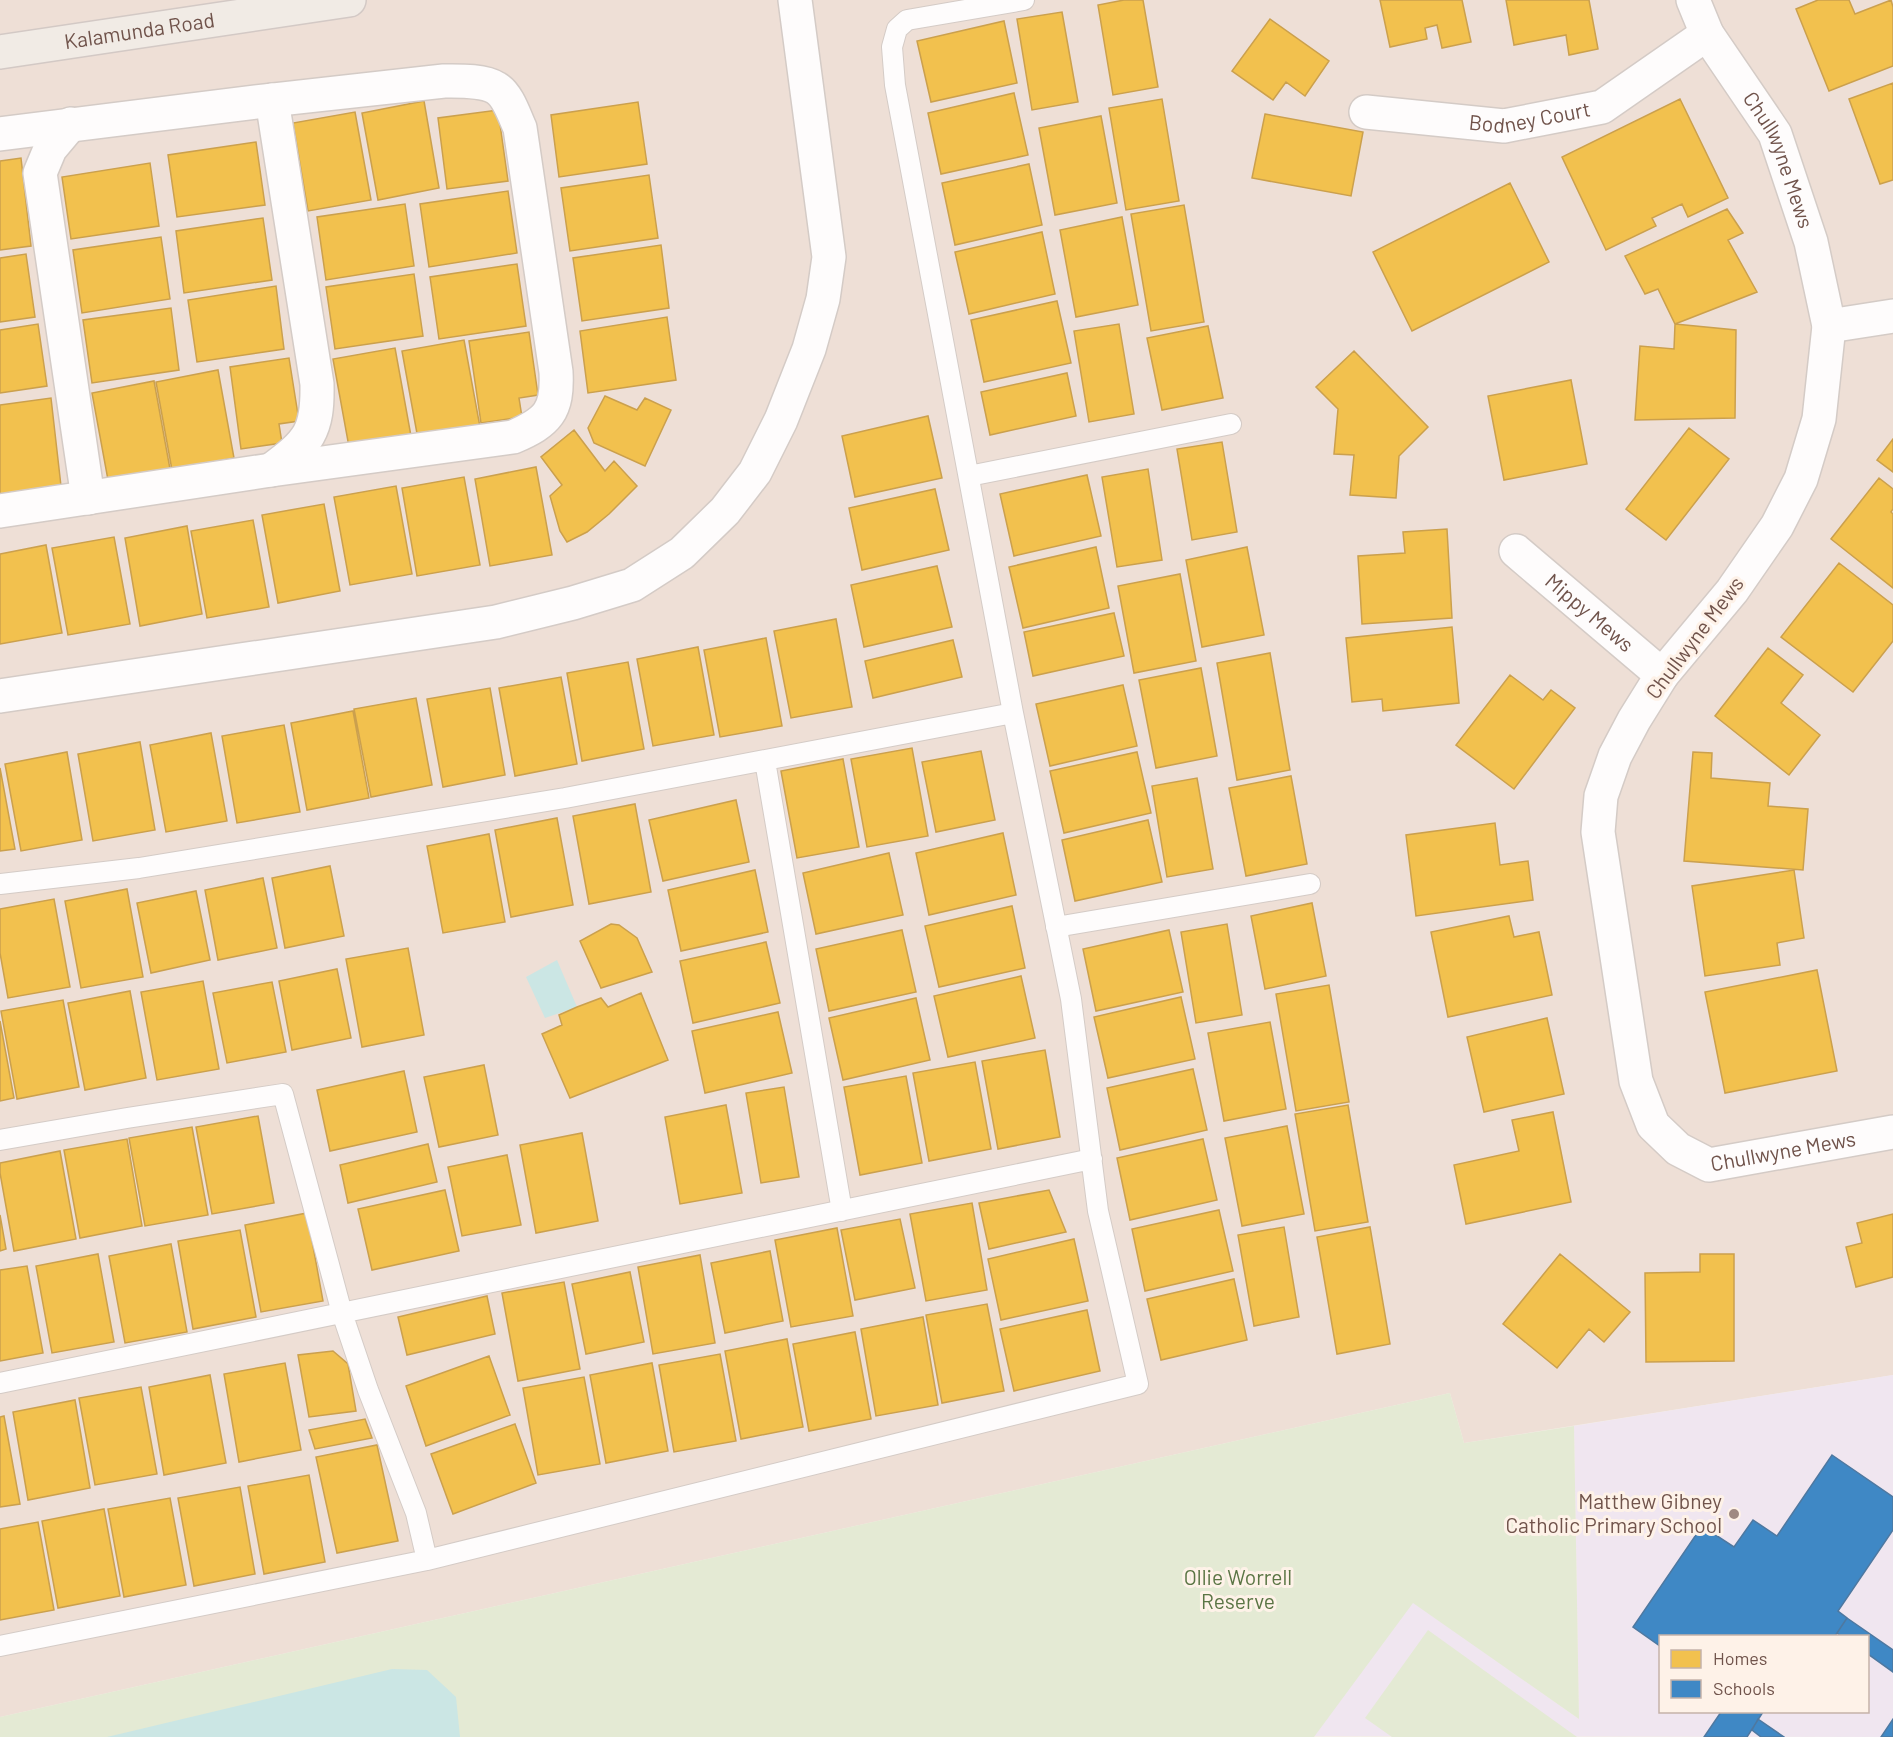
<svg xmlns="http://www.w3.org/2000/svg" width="1893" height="1737" font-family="Barlow,sans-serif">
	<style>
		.residential { fill: #eedfd6 }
		.education { fill: #f0e6f0; fill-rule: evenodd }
		.green { fill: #e4ead4 }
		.water { fill: #cbe6e4 }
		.homes { fill: #f2c14e; stroke: #cba04d; stroke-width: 1.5 }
		.schools { fill: #3f88c5; stroke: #4e78a0; stroke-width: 1.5 }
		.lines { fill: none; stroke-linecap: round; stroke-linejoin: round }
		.service-casing { stroke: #d4cbc6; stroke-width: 22 }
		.minor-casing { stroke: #d4cbc6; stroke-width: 36 }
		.primary-casing { stroke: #d3c9c5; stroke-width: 36 }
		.service { stroke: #fefcfc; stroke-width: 20 }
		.minor { stroke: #fefcfc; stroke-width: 33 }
		.primary { stroke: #f1ebe5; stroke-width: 33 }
		.poi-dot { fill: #9f8982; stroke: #fef2e8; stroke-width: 2 }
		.labels { text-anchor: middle; stroke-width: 6; stroke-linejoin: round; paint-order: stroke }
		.street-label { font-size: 21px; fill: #70534b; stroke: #fef2e8 }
		.poi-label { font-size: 21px; fill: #70534b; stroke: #fef2e8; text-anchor: end }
		.park-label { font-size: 21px; fill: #5a7544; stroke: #fef2e8 }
	</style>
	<rect width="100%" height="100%" fill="#f5eee8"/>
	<path class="residential" d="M 0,0 L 1893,0 L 1893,1375 L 1464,1443 L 1450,1393 L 0,1717 Z"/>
	<path class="education" d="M 1893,1375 L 1893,1737 L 1313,1736 L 1413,1602 L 1579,1719 L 1574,1426 ZM 1660,1636 L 1868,1636 L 1868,1712 L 1660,1712 Z"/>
	<path class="green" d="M 1450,1393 L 1464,1443 L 1574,1426 L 1579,1719 L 1413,1603 L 1314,1737 L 0,1737 L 0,1717 Z
		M 1428,1630 L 1577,1737 L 1392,1737 L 1365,1718 Z"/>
	<path class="water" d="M 557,960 L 577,1007 L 545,1018 L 526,977 Z
		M 392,1669 L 427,1670 L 456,1697 L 460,1737 L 107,1737 Z"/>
	<path class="homes" d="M 1124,0 L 1143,0 L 1158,87 L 1113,95 L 1098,5 Z
		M 1380,0 L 1462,0 L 1471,42 L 1442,48 L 1437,25 L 1425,28 L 1427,39 L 1390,47 Z
		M 1506,0 L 1589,0 L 1598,49 L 1569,55 L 1566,35 L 1514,45 Z
		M 1818,0 L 1849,0 L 1855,14 L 1891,0 L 1893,7 L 1893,66 L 1829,91 L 1796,9 Z
		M 1062,12 L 1078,102 L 1032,110 L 1017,19 Z
		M 1270,19 L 1329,61 L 1305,96 L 1286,82 L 1273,100 L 1232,71 Z
		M 1004,21 L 1017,83 L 931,102 L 917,41 Z
		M 1893,83 L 1893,180 L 1880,184 L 1849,99 Z
		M 1014,93 L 1028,155 L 941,174 L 928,113 Z
		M 1162,99 L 1179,201 L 1126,210 L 1109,108 Z
		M 1680,99 L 1728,198 L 1688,217 L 1682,204 L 1652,218 L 1656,226 L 1606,250 L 1562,157 Z
		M 424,101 L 439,188 L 378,200 L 362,113 Z
		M 638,102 L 647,164 L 559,177 L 551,115 Z
		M 498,110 L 508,181 L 447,189 L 438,118 Z
		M 355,112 L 371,200 L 308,211 L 293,123 Z
		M 1265,114 L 1363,132 L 1351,196 L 1252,178 Z
		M 1101,116 L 1117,203 L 1055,215 L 1039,128 Z
		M 256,142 L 265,205 L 177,217 L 168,155 Z
		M 21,158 L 31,246 L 0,250 L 0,161 Z
		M 150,163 L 159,226 L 71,239 L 62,177 Z
		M 1029,164 L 1042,225 L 955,245 L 942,183 Z
		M 649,175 L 658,238 L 570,251 L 561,188 Z
		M 1510,183 L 1549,262 L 1412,331 L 1373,252 Z
		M 508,191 L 517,253 L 429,267 L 420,204 Z
		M 405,204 L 414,266 L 326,280 L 317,217 Z
		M 1184,205 L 1204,322 L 1151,331 L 1131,214 Z
		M 1727,209 L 1743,233 L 1728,240 L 1757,292 L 1675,324 L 1658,289 L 1645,294 L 1625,256 Z
		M 1122,217 L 1138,305 L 1076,317 L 1060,230 Z
		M 263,218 L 272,280 L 184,293 L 176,231 Z
		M 1042,232 L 1055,294 L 969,314 L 955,252 Z
		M 161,237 L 170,299 L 82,313 L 73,250 Z
		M 661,245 L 669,308 L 582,321 L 573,258 Z
		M 26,254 L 35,317 L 0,322 L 0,258 Z
		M 517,264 L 526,326 L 439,339 L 430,277 Z
		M 414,274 L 423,336 L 335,349 L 326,287 Z
		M 276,286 L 284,349 L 197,362 L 188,300 Z
		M 1057,301 L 1071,363 L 984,382 L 971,320 Z
		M 171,308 L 179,370 L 92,383 L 83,320 Z
		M 667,317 L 676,380 L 588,393 L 580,331 Z
		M 38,324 L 47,386 L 0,393 L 0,330 Z
		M 1119,324 L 1134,414 L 1089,422 L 1074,331 Z
		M 1675,324 L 1736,330 L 1735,418 L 1635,420 L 1640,346 L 1674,349 Z
		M 1208,326 L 1223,398 L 1162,410 L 1147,338 Z
		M 529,332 L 538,395 L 519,398 L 522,417 L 481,423 L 469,341 Z
		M 464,340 L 480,427 L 418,439 L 402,351 Z
		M 395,348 L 411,436 L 349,447 L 333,359 Z
		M 1354,351 L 1428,427 L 1399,456 L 1396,498 L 1350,495 L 1354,455 L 1334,454 L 1338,409 L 1316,387 Z
		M 289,358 L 299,421 L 279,424 L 282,443 L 241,449 L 230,367 Z
		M 218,370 L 234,458 L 172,470 L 156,382 Z
		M 1067,373 L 1076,416 L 990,435 L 981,392 Z
		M 1571,380 L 1587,464 L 1504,480 L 1488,396 Z
		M 154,381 L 170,469 L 108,480 L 92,393 Z
		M 605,396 L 637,410 L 645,398 L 671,410 L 645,466 L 594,443 L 588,428 Z
		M 51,398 L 61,486 L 0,494 L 0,405 Z
		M 928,416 L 942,478 L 855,497 L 842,436 Z
		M 1689,428 L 1729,459 L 1666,540 L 1626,509 Z
		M 574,430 L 605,471 L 614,461 L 637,486 L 609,514 L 587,532 L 567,542 L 560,531 L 550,496 L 562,485 L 541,457 Z
		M 1893,439 L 1893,472 L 1877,460 Z
		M 1222,442 L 1237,532 L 1192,540 L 1177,449 Z
		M 536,467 L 552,555 L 490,566 L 475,479 Z
		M 1148,469 L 1162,560 L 1117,567 L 1102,477 Z
		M 1087,475 L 1101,536 L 1014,556 L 1000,494 Z
		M 464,477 L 480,565 L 417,576 L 402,488 Z
		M 1879,478 L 1893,489 L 1893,509 L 1891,512 L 1893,514 L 1893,588 L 1831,539 Z
		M 396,486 L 412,574 L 350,585 L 334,497 Z
		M 935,489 L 949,550 L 862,570 L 849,508 Z
		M 324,504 L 340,591 L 278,603 L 262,515 Z
		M 253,520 L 269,607 L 207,618 L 191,531 Z
		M 187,526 L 202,614 L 140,626 L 125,538 Z
		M 1447,529 L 1452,618 L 1362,624 L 1358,556 L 1405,553 L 1403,532 Z
		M 114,537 L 130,624 L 68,635 L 52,548 Z
		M 46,545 L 62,633 L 0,644 L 0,554 Z
		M 1096,547 L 1109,608 L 1023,628 L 1009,567 Z
		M 1247,547 L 1264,635 L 1202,647 L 1186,560 Z
		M 1839,563 L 1893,605 L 1893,641 L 1853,692 L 1781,637 Z
		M 937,566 L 952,627 L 864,647 L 851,585 Z
		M 1180,574 L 1196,661 L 1134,673 L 1118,586 Z
		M 1114,613 L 1124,656 L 1033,676 L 1024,632 Z
		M 836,619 L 852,707 L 791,718 L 774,631 Z
		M 1452,627 L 1459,703 L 1383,711 L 1382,699 L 1352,702 L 1346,638 Z
		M 766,638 L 782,726 L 720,737 L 704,650 Z
		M 953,640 L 962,677 L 873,698 L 865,661 Z
		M 698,647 L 714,735 L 653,746 L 637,659 Z
		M 1768,648 L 1803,675 L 1781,703 L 1820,735 L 1789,775 L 1715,716 Z
		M 1270,653 L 1290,770 L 1237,780 L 1217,663 Z
		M 628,662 L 644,749 L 582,761 L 567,673 Z
		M 1201,668 L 1217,756 L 1156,768 L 1139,680 Z
		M 1510,675 L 1543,700 L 1551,690 L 1575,708 L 1514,789 L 1456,745 Z
		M 561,677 L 577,764 L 515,776 L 499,688 Z
		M 1123,685 L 1137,746 L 1050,766 L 1036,704 Z
		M 490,688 L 505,775 L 443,787 L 427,699 Z
		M 416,698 L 432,785 L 371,797 L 354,709 Z
		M 353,711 L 369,798 L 307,810 L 291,723 Z
		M 284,725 L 300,812 L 237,823 L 222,736 Z
		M 211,733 L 227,821 L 166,832 L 150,745 Z
		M 140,742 L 155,830 L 93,841 L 78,754 Z
		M 912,748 L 928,836 L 867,847 L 851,759 Z
		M 981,751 L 995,820 L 936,832 L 922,762 Z
		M 67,752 L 82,840 L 21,851 L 5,764 Z
		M 1137,752 L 1151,813 L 1064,833 L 1050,771 Z
		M 1693,752 L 1712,753 L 1711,778 L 1770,783 L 1768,806 L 1808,809 L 1803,870 L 1684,861 Z
		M 843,759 L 859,847 L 797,858 L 781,771 Z
		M 0,768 L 15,849 L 0,851 Z
		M 1291,776 L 1307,864 L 1246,876 L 1229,788 Z
		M 1197,778 L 1213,869 L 1167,877 L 1152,786 Z
		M 736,800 L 749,862 L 663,881 L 649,820 Z
		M 635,804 L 651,892 L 589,904 L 573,816 Z
		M 557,818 L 573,905 L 511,917 L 495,830 Z
		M 1148,820 L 1162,882 L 1075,901 L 1062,840 Z
		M 1495,823 L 1500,865 L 1528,861 L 1533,900 L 1416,916 L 1406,835 Z
		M 1003,833 L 1016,895 L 929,915 L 916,853 Z
		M 489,834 L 505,922 L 443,933 L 427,846 Z
		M 889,853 L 903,915 L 816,934 L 803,873 Z
		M 330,866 L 344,936 L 285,948 L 272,878 Z
		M 755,870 L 768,932 L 681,951 L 668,890 Z
		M 1794,870 L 1804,938 L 1777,943 L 1780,965 L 1705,976 L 1692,886 Z
		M 263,878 L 277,948 L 218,960 L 205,890 Z
		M 127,889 L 143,977 L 81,988 L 65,901 Z
		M 196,891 L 210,960 L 151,973 L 137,903 Z
		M 54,899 L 70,987 L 8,998 L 0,953 L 0,909 Z
		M 1312,903 L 1326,976 L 1265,989 L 1251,916 Z
		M 1012,906 L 1025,968 L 939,987 L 925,926 Z
		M 1509,916 L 1514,937 L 1539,932 L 1552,995 L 1448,1017 L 1431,932 Z
		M 611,924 L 619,925 L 637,938 L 652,972 L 601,988 L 580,941 Z
		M 1227,924 L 1242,1015 L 1196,1023 L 1181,932 Z
		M 902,930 L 916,992 L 829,1011 L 816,949 Z
		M 1169,930 L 1183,992 L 1096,1011 L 1083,949 Z
		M 766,942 L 780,1003 L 693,1023 L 680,961 Z
		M 408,948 L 424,1035 L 362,1047 L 346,959 Z
		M 337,969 L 351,1038 L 292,1050 L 279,981 Z
		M 1817,970 L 1837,1071 L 1725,1093 L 1705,992 Z
		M 1021,976 L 1035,1038 L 948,1057 L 934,996 Z
		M 203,981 L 219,1069 L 157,1080 L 141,992 Z
		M 272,982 L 286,1052 L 227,1063 L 213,993 Z
		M 1329,985 L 1349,1102 L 1296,1111 L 1276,994 Z
		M 130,991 L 146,1078 L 85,1090 L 68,1003 Z
		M 641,993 L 668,1060 L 570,1098 L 542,1034 L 562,1025 L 559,1015 L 577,1007 L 601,998 L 608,1007 Z
		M 1181,997 L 1195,1059 L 1108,1078 L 1094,1017 Z
		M 916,998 L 930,1060 L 843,1080 L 829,1018 Z
		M 63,1000 L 79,1087 L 17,1099 L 1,1011 Z
		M 778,1012 L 792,1073 L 705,1093 L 692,1031 Z
		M 1547,1018 L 1564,1094 L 1484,1112 L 1467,1037 Z
		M 0,1021 L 14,1098 L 0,1101 Z
		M 1270,1022 L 1286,1109 L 1224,1121 L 1208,1033 Z
		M 1045,1050 L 1060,1137 L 998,1149 L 982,1061 Z
		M 975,1062 L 991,1149 L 929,1161 L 913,1073 Z
		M 484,1065 L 498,1135 L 439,1147 L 424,1077 Z
		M 1193,1069 L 1207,1130 L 1120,1150 L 1107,1088 Z
		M 404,1071 L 417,1132 L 330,1151 L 317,1090 Z
		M 906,1076 L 922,1163 L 860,1175 L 844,1087 Z
		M 784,1087 L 799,1177 L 761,1183 L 746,1093 Z
		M 726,1105 L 742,1193 L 680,1204 L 665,1117 Z
		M 1348,1105 L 1368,1222 L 1315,1231 L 1295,1114 Z
		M 1553,1112 L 1571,1202 L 1466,1224 L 1454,1165 L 1519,1151 L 1512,1120 Z
		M 258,1116 L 274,1203 L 212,1214 L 196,1127 Z
		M 1287,1126 L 1304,1214 L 1242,1226 L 1225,1138 Z
		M 192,1127 L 208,1215 L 145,1226 L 129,1138 Z
		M 582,1133 L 598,1221 L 536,1233 L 520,1145 Z
		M 127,1139 L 142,1226 L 80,1238 L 64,1150 Z
		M 1203,1139 L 1217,1200 L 1130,1220 L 1117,1158 Z
		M 428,1144 L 437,1182 L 348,1203 L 340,1165 Z
		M 60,1151 L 76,1239 L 14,1251 L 0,1173 L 0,1163 Z
		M 507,1155 L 521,1225 L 462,1236 L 448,1167 Z
		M 445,1190 L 459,1251 L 372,1270 L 358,1209 Z
		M 1049,1190 L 1066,1232 L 989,1249 L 979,1203 Z
		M 972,1203 L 987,1290 L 926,1301 L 910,1214 Z
		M 1219,1210 L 1233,1271 L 1145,1291 L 1132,1229 Z
		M 307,1213 L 323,1301 L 261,1312 L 245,1225 Z
		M 1893,1214 L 1893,1277 L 1856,1287 L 1846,1247 L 1862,1243 L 1857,1223 Z
		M 0,1215 L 6,1249 L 0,1251 Z
		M 900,1219 L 915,1288 L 855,1300 L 841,1230 Z
		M 1284,1227 L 1299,1317 L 1254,1326 L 1238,1235 Z
		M 1370,1227 L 1390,1344 L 1337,1354 L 1317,1237 Z
		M 837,1228 L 853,1316 L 791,1327 L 775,1240 Z
		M 240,1230 L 256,1317 L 193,1329 L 178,1241 Z
		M 1074,1239 L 1088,1301 L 1001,1320 L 988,1259 Z
		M 171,1244 L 187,1332 L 125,1343 L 109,1256 Z
		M 770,1251 L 783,1321 L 725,1333 L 711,1263 Z
		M 98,1254 L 114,1342 L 52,1353 L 36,1266 Z
		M 1560,1254 L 1630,1312 L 1604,1342 L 1589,1329 L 1557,1368 L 1503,1324 Z
		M 1700,1254 L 1734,1254 L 1734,1361 L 1646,1362 L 1645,1273 L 1700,1272 Z
		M 700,1255 L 715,1343 L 653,1354 L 638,1267 Z
		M 27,1266 L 43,1353 L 0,1361 L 0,1270 Z
		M 630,1272 L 644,1342 L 586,1354 L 572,1284 Z
		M 1234,1279 L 1247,1340 L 1161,1360 L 1147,1299 Z
		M 564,1282 L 580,1369 L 518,1381 L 502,1293 Z
		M 487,1296 L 495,1334 L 407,1355 L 398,1317 Z
		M 987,1304 L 1004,1391 L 942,1403 L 926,1315 Z
		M 1087,1310 L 1100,1371 L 1014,1391 L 1000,1329 Z
		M 923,1317 L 938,1405 L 876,1416 L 861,1329 Z
		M 855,1332 L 871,1419 L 809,1431 L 793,1344 Z
		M 787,1339 L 803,1427 L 741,1439 L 725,1351 Z
		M 333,1351 L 348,1364 L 356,1411 L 309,1417 L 298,1355 Z
		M 720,1354 L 736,1441 L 674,1452 L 659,1365 Z
		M 489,1356 L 510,1415 L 426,1446 L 406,1386 Z
		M 285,1363 L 301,1450 L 239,1462 L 224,1374 Z
		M 652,1363 L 668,1451 L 606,1463 L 590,1375 Z
		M 210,1375 L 226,1463 L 164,1475 L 149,1387 Z
		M 584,1377 L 600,1464 L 538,1475 L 523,1388 Z
		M 141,1387 L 157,1474 L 95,1485 L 79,1398 Z
		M 75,1400 L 90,1488 L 28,1500 L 13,1412 Z
		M 4,1416 L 20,1504 L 0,1507 L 0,1417 Z
		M 365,1419 L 372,1438 L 315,1449 L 309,1430 Z
		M 515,1424 L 536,1483 L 453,1514 L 431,1454 Z
		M 377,1445 L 398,1541 L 337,1553 L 316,1457 Z
		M 309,1475 L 325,1562 L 264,1574 L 248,1486 Z
		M 240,1487 L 255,1574 L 194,1586 L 178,1498 Z
		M 170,1498 L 186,1585 L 124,1597 L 108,1509 Z
		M 104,1509 L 120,1596 L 58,1608 L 42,1521 Z
		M 38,1522 L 54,1610 L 0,1620 L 0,1529 Z"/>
	<path class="schools" d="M 1832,1455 L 1893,1497 L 1893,1530 L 1838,1611 L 1847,1618 L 1835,1636 L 1660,1636 L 1660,1646 L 1633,1627 L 1702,1526 L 1734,1547 L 1753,1520 L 1777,1536 Z
		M 1847,1618 L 1893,1650 L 1893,1672 L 1868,1654 L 1868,1636 L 1841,1636 L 1837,1633 Z
		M 1721,1712 L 1763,1712 L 1747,1737 L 1704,1737 Z
		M 1758,1719 L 1784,1737 L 1761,1737 L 1752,1730 Z
		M 1893,1719 L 1893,1737 L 1881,1737 Z"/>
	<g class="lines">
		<defs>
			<path id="service" d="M 969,476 L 1231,424
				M 1013,713 L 895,85 L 892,47 L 897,29 L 907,20 L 1024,0
				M 765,761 L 842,1211
				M 0,884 L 139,868 L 565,798 L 1013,713 L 1071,999 L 1098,1211 L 1138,1384 L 427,1560
				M 1056,927 L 1310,884
				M 0,1140 L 127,1118 L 283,1094 L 342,1313 L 368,1390 L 416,1513 L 427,1560 L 0,1646
				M 0,1383 L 1092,1159"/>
			<g id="minor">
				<path id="s1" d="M 1693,0 L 1707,34 L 1775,134 L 1811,242 L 1829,326 L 1819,419 L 1801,479 L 1777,526 L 1732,591 L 1662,675 L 1634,720 L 1615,756 L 1601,796 L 1598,832 L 1636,1081 L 1653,1125 L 1678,1149 L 1709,1165 L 1893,1132"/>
				<path id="s2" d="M 1366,112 L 1504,126 L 1602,107 L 1707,34"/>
				<path d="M 71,124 L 50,149 L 40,173 L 88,498"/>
				<path d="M 0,134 L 272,100 L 444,81 C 458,81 483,80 496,88 C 508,95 514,115 520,128 L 556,372 C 558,411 548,422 513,437 L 271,470 L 0,511"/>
				<path d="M 1829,326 L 1893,316"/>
				<path d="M 271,470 C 309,442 318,432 317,384 L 272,100"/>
				<path id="s3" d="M 1516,551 L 1662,675"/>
				<path d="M 0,696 L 496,622 L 573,603 L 632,585 L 682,553 L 725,511 L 755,472 L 781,420 L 809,349 L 823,299 L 829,257 L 795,0"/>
			</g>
			<g id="primary">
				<path id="s4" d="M 0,52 L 349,0"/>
			</g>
		</defs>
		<use href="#service" class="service-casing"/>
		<use href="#minor" class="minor-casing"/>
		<use href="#primary" class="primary-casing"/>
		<use href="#service" class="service"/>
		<use href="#minor" class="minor"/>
		<use href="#primary" class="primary"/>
	</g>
	<circle class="poi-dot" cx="1734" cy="1514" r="6"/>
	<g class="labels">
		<g class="street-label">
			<text dy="7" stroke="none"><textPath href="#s4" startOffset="141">Kalamunda Road</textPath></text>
			<text dy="7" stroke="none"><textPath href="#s2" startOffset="165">Bodney Court</textPath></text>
			<text dy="7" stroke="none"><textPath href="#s1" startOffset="183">Chullwyne Mews</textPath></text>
			<text dy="7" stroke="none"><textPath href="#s3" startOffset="96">Mippy Mews</textPath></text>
			<text transform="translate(1695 638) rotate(-53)" y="7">Chullwyne Mews</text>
			<text dy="7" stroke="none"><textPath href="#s1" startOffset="1371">Chullwyne Mews</textPath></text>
		</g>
		<g class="poi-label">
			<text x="1722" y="1509">Matthew Gibney<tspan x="1722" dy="24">Catholic Primary School</tspan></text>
		</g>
		<g class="park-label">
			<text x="1238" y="1585">Ollie Worrell<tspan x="1238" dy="24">Reserve</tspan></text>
		</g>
	</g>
	<rect x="1659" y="1635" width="210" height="78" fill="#fef2e8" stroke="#c5b2a9" stroke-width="1.5"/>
	<rect x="1671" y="1650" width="30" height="18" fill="#f2c14e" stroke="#c5b2a9" stroke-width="1.5"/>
	<text x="1713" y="1665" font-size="18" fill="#70534b">Homes</text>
	<rect x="1671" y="1680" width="30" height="18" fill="#3f88c5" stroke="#c5b2a9" stroke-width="1.5"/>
	<text x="1713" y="1695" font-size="18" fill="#70534b">Schools</text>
</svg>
